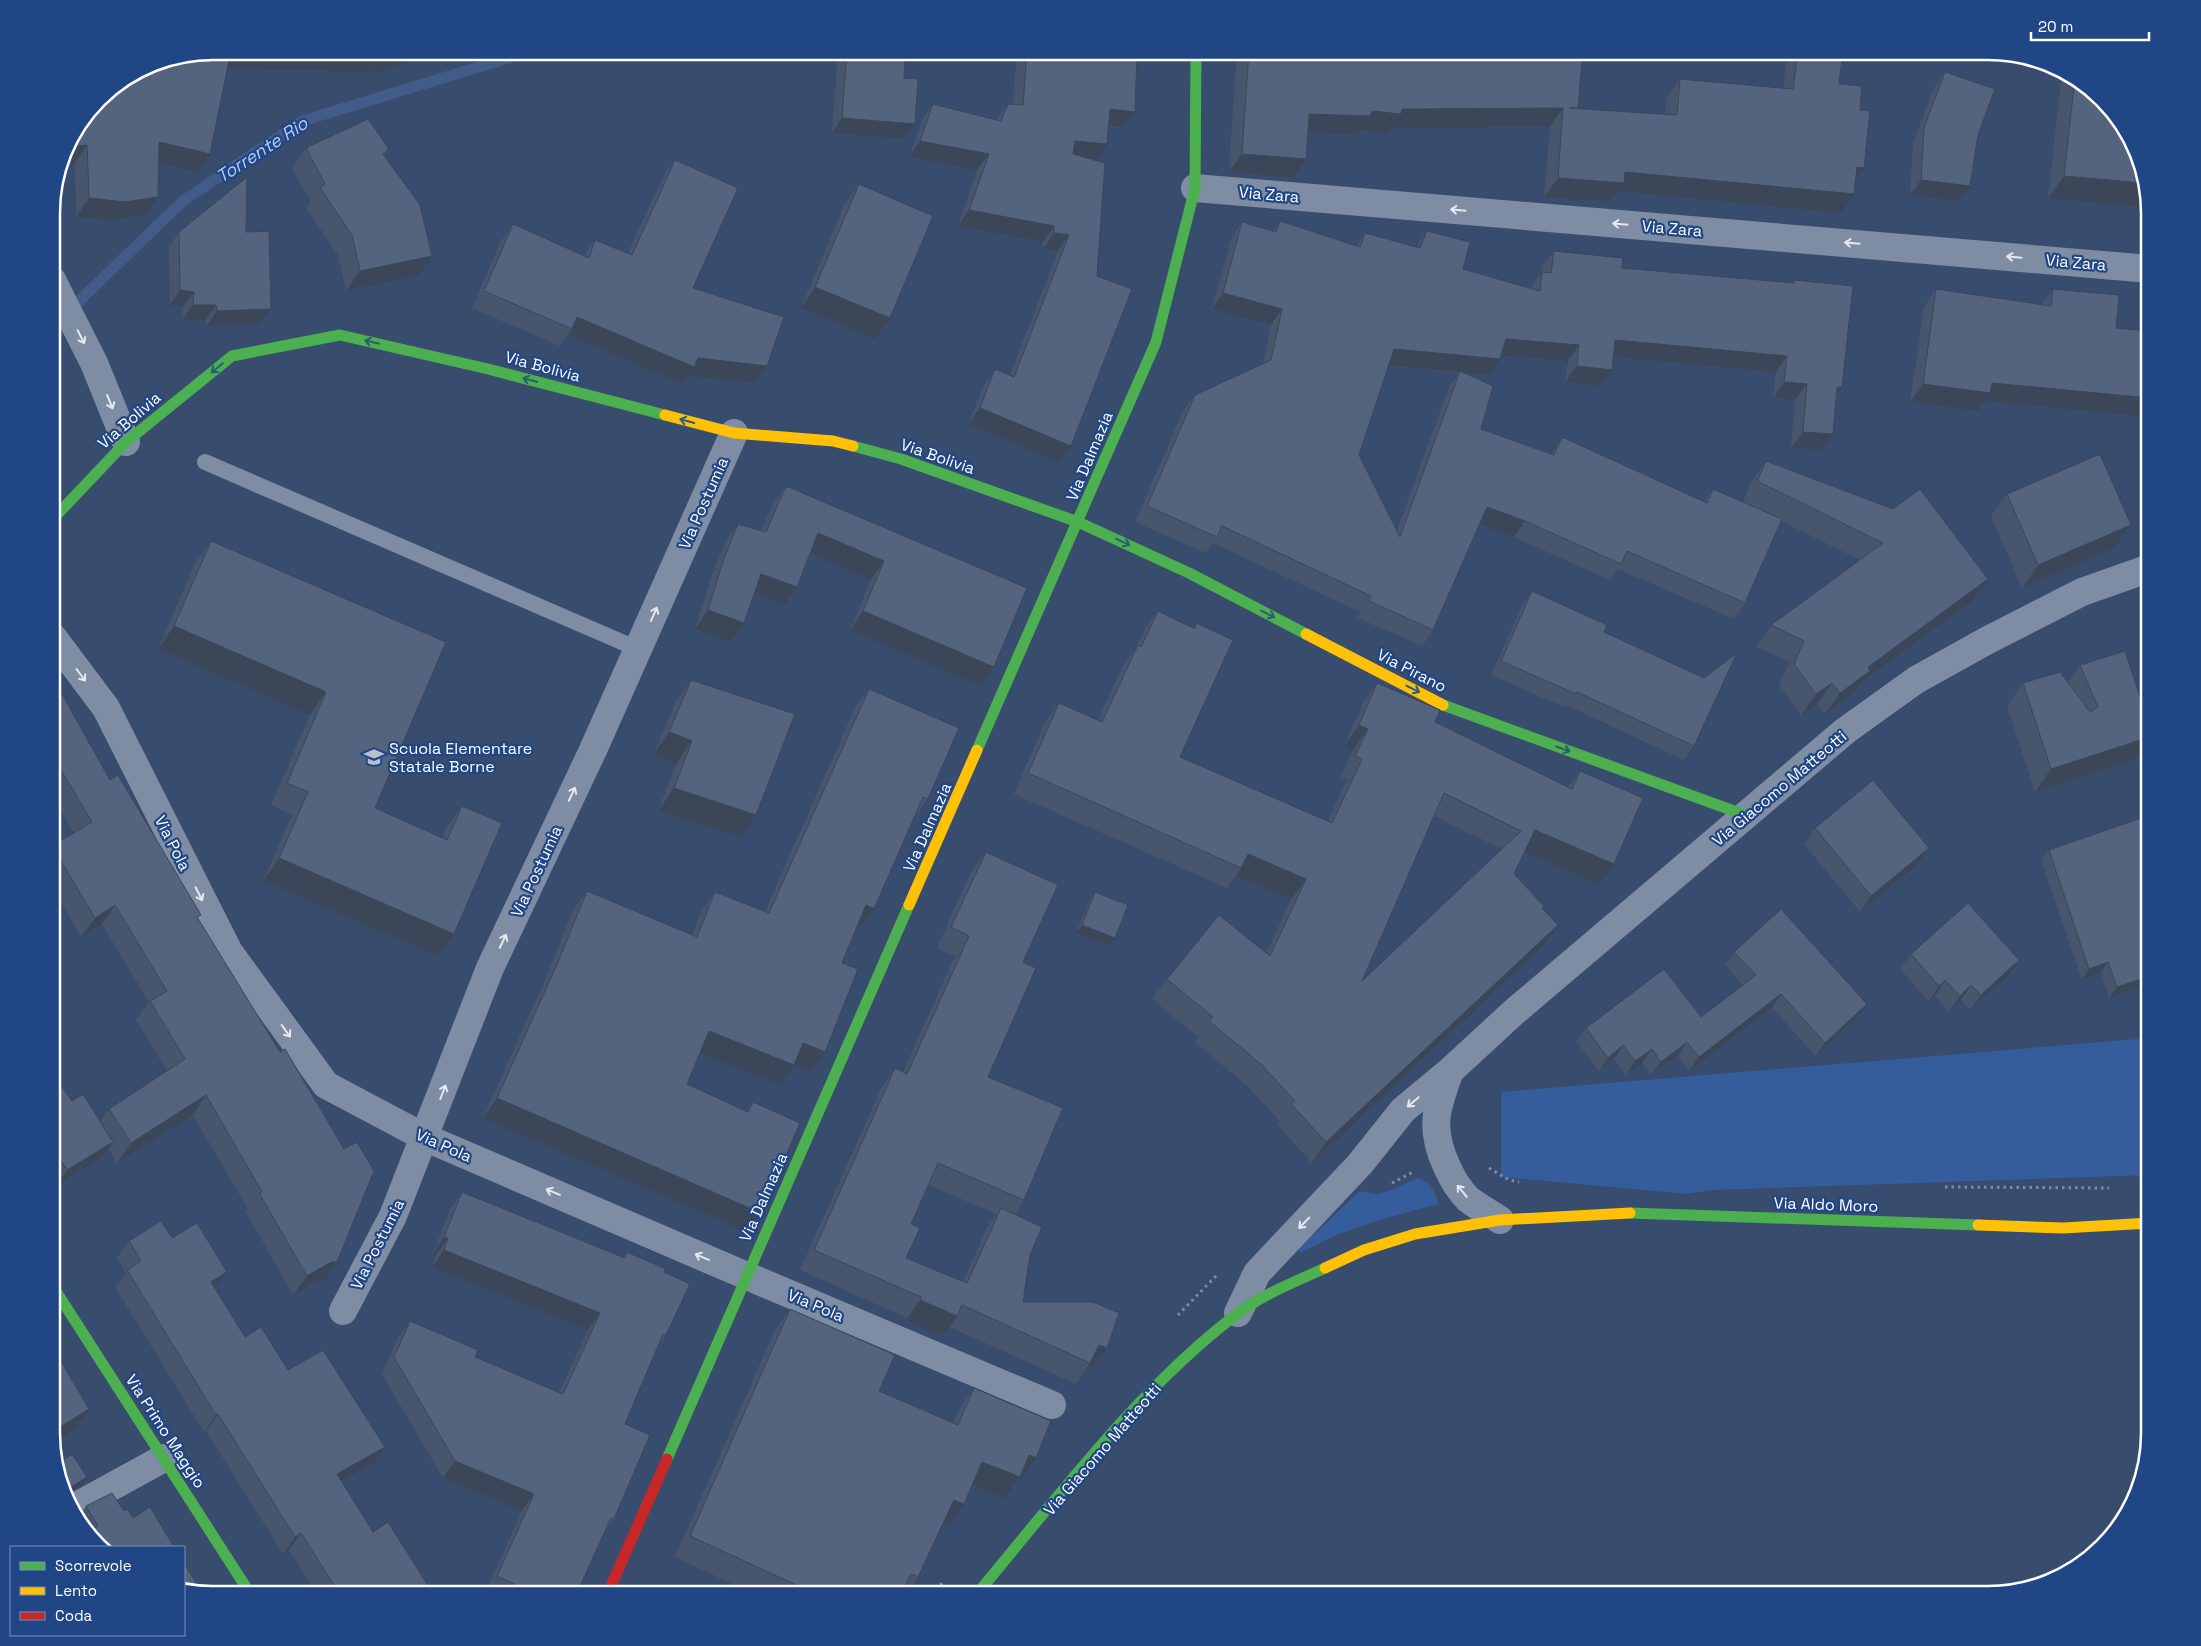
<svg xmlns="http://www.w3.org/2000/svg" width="2201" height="1646" font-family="'Space Grotesk',sans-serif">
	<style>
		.green { fill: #355c9b }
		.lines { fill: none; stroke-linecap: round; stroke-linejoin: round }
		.stream { stroke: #425b89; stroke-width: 11 }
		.path { stroke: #7e8da4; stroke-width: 3; stroke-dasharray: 2.5 4; stroke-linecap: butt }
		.lane { stroke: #7e8da4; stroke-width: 16 }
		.street { stroke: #7e8da4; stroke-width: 28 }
		.fast { stroke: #4caf50; stroke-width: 11 }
		.slow { stroke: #ffc107; stroke-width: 11 }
		.jam { stroke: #c62828; stroke-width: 11 }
		.wall { fill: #48566d; fill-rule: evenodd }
		.shaded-wall { fill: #3b4659 }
		.building { fill: #54647f; stroke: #3b4659; fill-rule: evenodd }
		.oneway { stroke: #e5e8ed }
		.oneway2 { stroke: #2a5b7a }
		.labels { text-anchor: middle; stroke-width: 4.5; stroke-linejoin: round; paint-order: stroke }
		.street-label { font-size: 16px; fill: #fff; stroke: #214685 }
		.poi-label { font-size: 16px; fill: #fff; stroke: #214685; text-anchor: start }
		.water-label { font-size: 18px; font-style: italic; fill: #b5ccf1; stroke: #214685 }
		.rim { fill: none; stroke: #fff; stroke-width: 2.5 }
	</style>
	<rect width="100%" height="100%" fill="#384c6e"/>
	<path class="green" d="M 2150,1038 L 2150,1175 L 1712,1190 L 1687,1194 L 1501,1177 L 1501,1092 Z
		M 1418,1178 C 1428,1180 1438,1195 1438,1204 L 1383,1219 L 1336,1235 L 1302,1252 L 1298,1252 L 1299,1248 L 1360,1191 L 1377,1194 L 1386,1192 Z"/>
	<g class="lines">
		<path class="stream" d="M 52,342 L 76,304 L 183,201 L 302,121 L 515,56 L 561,51"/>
		<path class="path" d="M 1489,1168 L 1509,1180 L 1519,1182
			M 1392,1183 L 1413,1172
			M 1945,1187 L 2109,1188
			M 1178,1315 L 1216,1276
			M 932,1595 L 943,1582"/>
		<path class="lane" d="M 205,462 L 638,649"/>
		<path class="street" d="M 1195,188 L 2150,269
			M 52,280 L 94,363 L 126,442
			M 52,636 L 106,708 L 229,952 L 326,1085 L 426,1138 L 747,1276 L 1052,1405
			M 1450,1071 C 1436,1108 1429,1129 1447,1167 C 1452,1178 1459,1190 1468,1199 C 1478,1207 1490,1213 1500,1220
			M 343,1311 L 393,1216 L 490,968 L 593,750 L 734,433
			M 1238,1313 L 1257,1273 L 1360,1164 L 1403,1110 L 1450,1071 L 1514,1012 L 1845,731 L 1916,680 L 1988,640 L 2082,592 L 2150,568
			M 71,1509 L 164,1458"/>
		<path class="fast" d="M 853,446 L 901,459 L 1078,522 L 1189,573 L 1306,634
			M 52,520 L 126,442 L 232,356 L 340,335 L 488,369 L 665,415
			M 1443,705 L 1745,815
			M 977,750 L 1156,342 L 1195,188 L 1196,51
			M 1630,1213 L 1978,1225
			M 52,1285 L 251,1595
			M 667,1459 L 909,905
			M 976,1595 C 1056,1500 1138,1389 1237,1314 C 1263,1294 1295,1282 1325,1268"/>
		<path class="slow" d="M 665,415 L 734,433 L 833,441 L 853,446
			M 1306,634 L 1443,705
			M 909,905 L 977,750
			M 1978,1225 L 2063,1228 L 2150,1223
			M 1325,1268 L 1364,1250 L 1415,1234 L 1500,1220 L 1630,1213"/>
		<path class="jam" d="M 607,1595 L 667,1459"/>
	</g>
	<path class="wall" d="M 845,51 L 905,51 L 904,78 L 915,124 L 904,139 L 832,133 L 837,63 Z
		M 1024,51 L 1080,51 L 1124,128 L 1108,127 L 1095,160 L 1071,446 L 1059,462 L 968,424 L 984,385 L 995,369 L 1010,375 L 1058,251 L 1043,249 L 1043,242 L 958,226 L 977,170 L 909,157 L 922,120 L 933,104 L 996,120 L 1008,104 L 1013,104 L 1016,63 Z
		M 1245,51 L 1583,51 L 1577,108 L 1665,115 L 1667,97 L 1680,79 L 1783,88 L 1786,64 L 1795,51 L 1843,51 L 1839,84 L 1860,110 L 1855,181 L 1841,213 L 1618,191 L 1611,202 L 1544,197 L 1550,126 L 1392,128 L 1388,133 L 1360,130 L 1357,135 L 1308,133 L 1293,178 L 1229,172 L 1236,63 Z
		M 422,55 L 378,72 L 227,68 L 198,173 L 158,163 L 145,215 L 112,220 L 76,217 L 75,163 L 61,164 L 64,151 L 99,98 L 151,63 Z
		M 1945,72 L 1978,135 L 1970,186 L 1959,201 L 1910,195 L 1913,143 L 1934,88 Z
		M 2066,74 L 2087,85 L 2133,142 L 2149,208 L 2048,198 L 2061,82 Z
		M 306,148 L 389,149 L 384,156 L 418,276 L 346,291 L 338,255 L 306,208 L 311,202 L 292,168 Z
		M 675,160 L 693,288 L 767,366 L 755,383 L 688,376 L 682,384 L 568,335 L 560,346 L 472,308 L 501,241 L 513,224 L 584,256 L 595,240 L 628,253 L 663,177 Z
		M 859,184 L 875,339 L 801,308 L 844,205 Z
		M 1280,221 L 1356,246 L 1365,233 L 1416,247 L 1427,231 L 1463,269 L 1531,288 L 1542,272 L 1542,267 L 1554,251 L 1622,268 L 1792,283 L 1794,280 L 1842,387 L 1837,395 L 1822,450 L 1791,448 L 1795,400 L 1773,398 L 1776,372 L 1613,357 L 1612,370 L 1601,386 L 1565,382 L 1568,361 L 1501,356 L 1489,375 L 1464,373 L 1481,429 L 1551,454 L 1562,437 L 1704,502 L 1713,489 L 1743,502 L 1751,482 L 1766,461 L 1988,579 L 1974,600 L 1863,681 L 1855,692 L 1825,714 L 1817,704 L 1801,715 L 1779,685 L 1790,662 L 1756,647 L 1771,625 L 1860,560 L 1781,521 L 1745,603 L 1734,619 L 1618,569 L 1610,580 L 1514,537 L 1480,524 L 1433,630 L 1422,646 L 1358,618 L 1360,612 L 1213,543 L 1206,553 L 1135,522 L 1183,411 L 1195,395 L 1263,364 L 1271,325 L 1212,309 L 1231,239 L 1242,222 L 1273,231 ZM 1388,366 L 1459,373 L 1449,387 L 1397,530 L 1359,455 Z
		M 179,232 L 246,232 L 271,309 L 260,324 L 206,326 L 205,321 L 182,320 L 183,307 L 170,305 L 169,247 Z
		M 1936,289 L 2042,304 L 2053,289 L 2116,328 L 2150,331 L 2150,417 L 1985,401 L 1978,411 L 1910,402 L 1924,307 Z
		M 786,486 L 1027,588 L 981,686 L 850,630 L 871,580 L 810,553 L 784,605 L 754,594 L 744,623 L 731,642 L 695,629 L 711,577 L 725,543 L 738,524 L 761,530 L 773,504 Z
		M 2007,494 L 2131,525 L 2115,548 L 2022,588 L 1991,516 Z
		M 211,541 L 446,642 L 375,808 L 442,838 L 446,828 L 462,806 L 454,934 L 438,956 L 263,881 L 292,815 L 271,805 L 310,715 L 158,649 L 195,563 Z
		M 1532,591 L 1604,632 L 1694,746 L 1684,760 L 1568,706 L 1566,708 L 1491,675 L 1522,606 Z
		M 1158,611 L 1193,628 L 1196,623 L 1180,757 L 1328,821 L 1347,779 L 1341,777 L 1353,750 L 1344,746 L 1363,703 L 1377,683 L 1435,722 L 1568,787 L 1580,771 L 1614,864 L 1600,885 L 1525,853 L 1514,874 L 1542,909 L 1543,946 L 1312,1163 L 1277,1125 L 1280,1121 L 1246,1085 L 1195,1042 L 1198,1037 L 1152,999 L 1167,979 L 1266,954 L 1291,900 L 1236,876 L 1227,888 L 1014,794 L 1044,724 L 1059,703 L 1098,720 L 1123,666 L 1136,648 L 1143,632 ZM 1434,816 L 1502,849 L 1362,981 Z
		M 2080,665 L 2150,728 L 2150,740 L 2137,759 L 2035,792 L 2007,706 L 2023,683 L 2068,682 Z
		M 52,676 L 110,780 L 198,919 L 324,1281 L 318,1281 L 293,1295 L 246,1212 L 248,1209 L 193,1115 L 117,1163 L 109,1149 L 103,1157 L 56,1185 L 52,1177 L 52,1073 L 72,1101 L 100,1121 L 109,1109 L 167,1071 L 136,1020 L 149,1002 L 102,924 L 81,937 L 52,887 L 52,847 L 74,833 L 52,796 Z
		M 691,680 L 756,815 L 741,837 L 658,811 L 676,764 L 653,755 L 675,703 Z
		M 869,689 L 928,799 L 914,818 L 860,928 L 857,927 L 842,963 L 825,1052 L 811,1072 L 794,1065 L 781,1085 L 700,1052 L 687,1084 L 746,1111 L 753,1102 L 761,1213 L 747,1232 L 483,1118 L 544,982 L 573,910 L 587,891 L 692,935 L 701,912 L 715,892 L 765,911 L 855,708 Z
		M 2150,815 L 2150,888 L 2146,889 L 2150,900 L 2150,984 L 2109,998 L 2101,972 L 2082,980 L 2041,860 L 2049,850 Z
		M 1815,828 L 1929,848 L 1918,864 L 1860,912 L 1804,844 Z
		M 986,852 L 1023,962 L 988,1077 L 1024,1200 L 1015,1214 L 1030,1255 L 1023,1302 L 1107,1348 L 1093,1368 L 1088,1366 L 1076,1384 L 950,1327 L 943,1336 L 906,1320 L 907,1318 L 800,1270 L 881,1089 L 895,1068 L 903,1072 L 955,956 L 937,948 L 971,872 ZM 929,1185 L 996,1214 L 987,1228 L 963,1282 L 906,1258 L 911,1224 Z
		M 1095,892 L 1115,938 L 1109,946 L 1076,933 L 1090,900 Z
		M 1734,952 L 1857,1017 L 1816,1056 L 1772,1008 L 1689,1071 L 1678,1056 L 1651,1075 L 1642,1063 L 1626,1075 L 1614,1059 L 1599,1071 L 1576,1041 L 1586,1028 L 1701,1017 L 1743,985 L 1725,965 Z
		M 1911,954 L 2019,960 L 2009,975 L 1970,1010 L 1961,1000 L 1949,1011 L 1935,996 L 1929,1001 L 1900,969 Z
		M 462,1192 L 624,1257 L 627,1252 L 664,1272 L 666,1335 L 655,1351 L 625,1424 L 614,1519 L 605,1531 L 576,1595 L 488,1595 L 485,1593 L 522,1511 L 443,1478 L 382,1374 L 398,1338 L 410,1321 L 475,1357 L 559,1393 L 588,1330 L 432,1267 L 436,1255 L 433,1254 L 450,1209 Z
		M 172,1238 L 227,1272 L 215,1288 L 245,1337 L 385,1447 L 373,1464 L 342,1482 L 373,1532 L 434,1595 L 318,1595 L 289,1550 L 283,1554 L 206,1431 L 204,1432 L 115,1287 L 126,1273 L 117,1258 L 129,1241 Z
		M 790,1309 L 879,1391 L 953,1423 L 959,1409 L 974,1388 L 1021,1479 L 1019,1478 L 1004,1499 L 972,1486 L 949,1526 L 943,1523 L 918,1577 L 905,1595 L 756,1595 L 675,1557 L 775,1330 Z
		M 86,1506 L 124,1511 L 133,1518 L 103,1547 L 78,1518 Z"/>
	<path class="shaded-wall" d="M 230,51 L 425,51 L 422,55 L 378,72 L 218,68 Z
		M 1563,108 L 1550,126 L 1392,128 L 1388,133 L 1360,130 L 1357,135 L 1296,132 L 1309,114 L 1372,111 L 1402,109 Z
		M 1110,109 L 1135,112 L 1124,128 L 1098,125 Z
		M 842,118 L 915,124 L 904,139 L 832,133 Z
		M 920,141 L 989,154 L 977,170 L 909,157 Z
		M 1075,141 L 1107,144 L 1096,160 L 1064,158 Z
		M 159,142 L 210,154 L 198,173 L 146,160 Z
		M 87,145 L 75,163 L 61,164 L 73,146 Z
		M 1242,154 L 1306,159 L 1293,178 L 1229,172 Z
		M 1857,167 L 1864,168 L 1851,186 Z
		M 1625,172 L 1854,194 L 1841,213 L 1618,191 L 1611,202 L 1544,197 L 1558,178 Z
		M 2064,176 L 2143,183 L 2149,208 L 2048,198 Z
		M 1921,180 L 1970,186 L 1959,201 L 1910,195 Z
		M 158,197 L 145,215 L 112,220 L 76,217 L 89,198 Z
		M 969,210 L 1054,226 L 1043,242 L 958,226 Z
		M 1054,233 L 1069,235 L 1058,251 L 1043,249 Z
		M 432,256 L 418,276 L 346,291 L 360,271 Z
		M 815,287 L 890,318 L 875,339 L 801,308 Z
		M 180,290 L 194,292 L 183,307 L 170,305 Z
		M 1223,293 L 1282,309 L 1271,325 L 1212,309 Z
		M 193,305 L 216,305 L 205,321 L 182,320 Z
		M 271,309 L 260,324 L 206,326 L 217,311 Z
		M 577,317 L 698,358 L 767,366 L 755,383 L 688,376 L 682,384 L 568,335 L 572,329 Z
		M 1506,339 L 1579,345 L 1568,361 L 1495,355 Z
		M 1615,340 L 1787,356 L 1776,372 L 1604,356 Z
		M 1394,349 L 1500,359 L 1489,375 L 1382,365 Z
		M 1577,366 L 1612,370 L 1601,386 L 1565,382 Z
		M 1784,382 L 1807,384 L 1795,400 L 1773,398 Z
		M 1992,383 L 2150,398 L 2150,417 L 1985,401 L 1978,411 L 1910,402 L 1923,384 Z
		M 1837,387 L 1842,387 L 1831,403 Z
		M 980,408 L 1071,446 L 1059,462 L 968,424 Z
		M 1803,432 L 1833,434 L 1822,450 L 1791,448 Z
		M 1487,507 L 1525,521 L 1514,537 L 1476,523 Z
		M 2131,525 L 2115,548 L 2022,588 L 2038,565 Z
		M 818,533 L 884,561 L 871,580 L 805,551 Z
		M 761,574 L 797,587 L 784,605 L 749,592 Z
		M 1988,579 L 1974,600 L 1863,681 L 1855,692 L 1825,714 L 1840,693 L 1868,667 Z
		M 708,610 L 744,623 L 731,642 L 695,629 Z
		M 863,611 L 994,667 L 981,686 L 850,630 Z
		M 174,626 L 326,692 L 310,715 L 158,649 Z
		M 1832,683 L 1817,704 L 1801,715 L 1816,694 Z
		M 1359,725 L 1368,729 L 1353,750 L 1344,746 Z
		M 669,732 L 692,741 L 676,764 L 653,755 Z
		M 2150,737 L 2150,740 L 2137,759 L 2035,792 L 2051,769 Z
		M 674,788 L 756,815 L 741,837 L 658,811 Z
		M 1535,830 L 1614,864 L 1600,885 L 1521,851 Z
		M 1929,848 L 1918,864 L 1860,912 L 1871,896 Z
		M 1248,854 L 1306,879 L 1291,900 L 1236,876 L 1241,868 Z
		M 279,858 L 454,934 L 438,956 L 263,881 Z
		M 2150,880 L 2150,888 L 2136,892 L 2144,882 Z
		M 115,905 L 102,924 L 81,937 L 95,918 Z
		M 866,905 L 874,909 L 860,928 L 852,925 Z
		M 1082,925 L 1115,938 L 1109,946 L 1076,933 Z
		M 1558,925 L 1543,946 L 1312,1163 L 1326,1142 Z
		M 2019,960 L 2009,975 L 1970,1010 L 1981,995 Z
		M 2108,962 L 2101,972 L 2082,980 L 2089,969 Z
		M 2150,976 L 2150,984 L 2109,998 L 2117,987 Z
		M 1945,980 L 1935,996 L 1929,1001 L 1939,986 Z
		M 1971,985 L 1961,1000 L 1949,1011 L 1960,996 Z
		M 1781,994 L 1772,1008 L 1689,1071 L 1699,1057 Z
		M 1867,1004 L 1857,1017 L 1816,1056 L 1825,1043 Z
		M 709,1031 L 794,1065 L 781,1085 L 695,1051 Z
		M 1687,1042 L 1678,1056 L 1651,1075 L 1661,1062 Z
		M 803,1043 L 825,1052 L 811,1072 L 789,1063 Z
		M 1623,1045 L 1614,1059 L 1599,1071 L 1608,1058 Z
		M 1652,1049 L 1642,1063 L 1626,1075 L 1635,1061 Z
		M 206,1095 L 193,1115 L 117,1163 L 131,1143 Z
		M 497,1098 L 761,1213 L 747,1232 L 483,1118 Z
		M 113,1142 L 103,1157 L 56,1185 L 67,1170 Z
		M 444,1237 L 448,1238 L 436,1255 L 433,1254 Z
		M 444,1250 L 600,1313 L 588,1330 L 432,1267 Z
		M 331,1262 L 337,1262 L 324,1281 L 318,1281 L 293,1295 L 307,1276 Z
		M 227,1272 L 215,1289 L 211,1282 Z
		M 920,1300 L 957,1316 L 943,1336 L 906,1320 Z
		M 1099,1345 L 1107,1348 L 1093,1368 L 1088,1366 Z
		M 89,1409 L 76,1428 L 52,1443 L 52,1432 Z
		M 218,1414 L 206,1431 L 204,1432 L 216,1415 Z
		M 385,1447 L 373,1464 L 325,1491 L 337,1474 Z
		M 1029,1455 L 1036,1458 L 1021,1479 L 1019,1478 L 1004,1499 L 967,1483 L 982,1462 Z
		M 455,1461 L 534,1494 L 522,1511 L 443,1478 Z
		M 87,1477 L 82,1485 L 65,1495 L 65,1491 Z
		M 954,1500 L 964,1504 L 949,1526 L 939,1522 Z
		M 301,1533 L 289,1550 L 283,1554 L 295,1537 Z"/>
	<path class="building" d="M 213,51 L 231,51 L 210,154 L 159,142 L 158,197 L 125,202 L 89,198 L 87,145 L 73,146 L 73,137 L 99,98 L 151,63 Z
		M 293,51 L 397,51 L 391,54 Z
		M 847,51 L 905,51 L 904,78 L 918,79 L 915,124 L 842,118 Z
		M 1027,51 L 1080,51 L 1137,56 L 1135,112 L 1110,109 L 1107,144 L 1075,141 L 1073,154 L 1105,163 L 1097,276 L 1132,289 L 1071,446 L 980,408 L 995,369 L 1014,377 L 1069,235 L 1054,233 L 1054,226 L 969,210 L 989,154 L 920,141 L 933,104 L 1001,121 L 1008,104 L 1023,105 Z
		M 1249,51 L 1583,51 L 1578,108 L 1569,108 L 1677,115 L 1680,79 L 1793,89 L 1798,51 L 1843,51 L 1839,84 L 1862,86 L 1860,110 L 1870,111 L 1864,168 L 1857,167 L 1854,194 L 1625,172 L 1624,183 L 1558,178 L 1563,108 L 1402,109 L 1401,114 L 1372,111 L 1370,116 L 1309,114 L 1306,159 L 1242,154 Z
		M 1945,72 L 1995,89 L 1978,135 L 1970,186 L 1921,180 L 1924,128 Z
		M 2075,78 L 2087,85 L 2133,142 L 2143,183 L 2064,176 Z
		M 368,119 L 389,149 L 383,154 L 420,205 L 432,256 L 360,271 L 352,235 L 320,188 L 325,184 L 306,148 Z
		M 675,160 L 738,188 L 693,288 L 784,317 L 767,366 L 698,358 L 694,367 L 577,317 L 572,329 L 484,291 L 513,224 L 589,258 L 595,240 L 632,255 Z
		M 247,177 L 246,232 L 269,231 L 271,309 L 217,311 L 216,305 L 193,305 L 194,292 L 180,290 L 179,232 Z
		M 859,184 L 933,216 L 890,318 L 815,287 Z
		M 1280,221 L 1360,247 L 1365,233 L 1420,248 L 1427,231 L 1470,242 L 1463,269 L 1540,291 L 1542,272 L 1551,273 L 1554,251 L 1623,258 L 1622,268 L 1794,283 L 1794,280 L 1853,286 L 1842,387 L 1837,387 L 1833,434 L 1803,432 L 1807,384 L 1784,382 L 1787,356 L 1615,340 L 1612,370 L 1577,366 L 1579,345 L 1506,339 L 1500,359 L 1394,349 L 1359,455 L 1400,537 L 1460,371 L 1493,386 L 1481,429 L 1554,455 L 1562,437 L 1707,503 L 1713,489 L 1782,519 L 1745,603 L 1627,551 L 1621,564 L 1525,521 L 1487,507 L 1433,630 L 1369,601 L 1371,596 L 1222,526 L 1217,537 L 1147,506 L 1195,395 L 1271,360 L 1282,309 L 1223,293 L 1242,222 L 1276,232 Z
		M 1936,289 L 2051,306 L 2053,289 L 2119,295 L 2116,328 L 2150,331 L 2150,398 L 1992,383 L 1990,393 L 1923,384 Z
		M 2100,454 L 2131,525 L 2038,565 L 2007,494 Z
		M 1766,461 L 1893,509 L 1920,489 L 1988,579 L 1868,667 L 1870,671 L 1840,693 L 1832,683 L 1816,694 L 1794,664 L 1804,641 L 1771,625 L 1883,543 L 1757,481 Z
		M 786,486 L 1027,588 L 994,667 L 863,611 L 884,561 L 818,533 L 797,587 L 761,574 L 744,623 L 708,610 L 724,558 L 738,524 L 766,532 Z
		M 211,541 L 446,642 L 375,808 L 447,840 L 462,806 L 502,823 L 454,934 L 279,858 L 308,792 L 287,783 L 326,692 L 174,626 Z
		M 1532,591 L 1607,625 L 1604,632 L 1704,678 L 1737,653 L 1694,746 L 1577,692 L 1576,694 L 1501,661 Z
		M 1158,611 L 1195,629 L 1196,623 L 1233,640 L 1180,757 L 1332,823 L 1362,759 L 1355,756 L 1368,729 L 1359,725 L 1377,683 L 1440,710 L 1435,722 L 1572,789 L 1580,771 L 1643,798 L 1614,864 L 1535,830 L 1514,874 L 1544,906 L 1542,908 L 1558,925 L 1326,1142 L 1291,1104 L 1295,1101 L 1261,1064 L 1209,1021 L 1213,1017 L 1167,979 L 1219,915 L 1270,956 L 1306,879 L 1248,854 L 1241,868 L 1028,773 L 1059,703 L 1102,722 L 1138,645 L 1141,647 ZM 1444,793 L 1521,831 L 1362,981 Z
		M 2125,651 L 2150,728 L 2150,737 L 2051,769 L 2023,683 L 2060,672 L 2090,712 L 2098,707 L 2080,665 Z
		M 52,676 L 110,780 L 118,775 L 201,915 L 197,917 L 280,1052 L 285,1049 L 344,1149 L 357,1142 L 374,1171 L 337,1262 L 331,1262 L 307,1276 L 259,1193 L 262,1192 L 206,1095 L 131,1143 L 109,1109 L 185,1059 L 150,1001 L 167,991 L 115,905 L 95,918 L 52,846 L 92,822 L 52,755 Z
		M 691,680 L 795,714 L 756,815 L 674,788 L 692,741 L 669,732 Z
		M 869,689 L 959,728 L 928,799 L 923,797 L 874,909 L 866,905 L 842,963 L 858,969 L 825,1052 L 803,1043 L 794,1065 L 709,1031 L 687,1084 L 748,1112 L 753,1102 L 800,1123 L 761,1213 L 497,1098 L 558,962 L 587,891 L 697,937 L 715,892 L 769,913 Z
		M 1873,780 L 1929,848 L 1871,896 L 1815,828 Z
		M 2150,815 L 2150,880 L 2144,882 L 2150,900 L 2150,976 L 2117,987 L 2108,962 L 2089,969 L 2049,850 Z
		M 986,852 L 1058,885 L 1023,962 L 1036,968 L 988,1077 L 1063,1108 L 1024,1200 L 938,1163 L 911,1224 L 920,1228 L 906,1258 L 967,1283 L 1001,1208 L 1042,1227 L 1030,1255 L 1023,1302 L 1093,1302 L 1119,1313 L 1107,1348 L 1099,1345 L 1090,1363 L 962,1305 L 957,1316 L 920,1300 L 921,1297 L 814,1250 L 895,1068 L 907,1074 L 969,936 L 951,927 Z
		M 1095,892 L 1128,905 L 1115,938 L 1082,925 Z
		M 1968,903 L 2019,960 L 1981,995 L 1971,985 L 1960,996 L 1945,980 L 1939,986 L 1911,954 Z
		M 1781,909 L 1867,1004 L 1825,1043 L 1781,994 L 1699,1057 L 1687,1042 L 1661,1062 L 1652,1049 L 1635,1061 L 1623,1045 L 1608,1058 L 1586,1028 L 1664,969 L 1701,1017 L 1756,975 L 1734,952 Z
		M 52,1073 L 72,1101 L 83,1094 L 113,1142 L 67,1170 L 52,1146 Z
		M 462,1192 L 625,1258 L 627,1252 L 666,1269 L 664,1272 L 690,1284 L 666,1335 L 663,1334 L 625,1424 L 650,1435 L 614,1519 L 611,1518 L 576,1595 L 510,1595 L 515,1584 L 497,1576 L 534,1494 L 455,1461 L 394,1357 L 410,1321 L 478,1350 L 475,1357 L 563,1394 L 600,1313 L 444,1250 L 448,1238 L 444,1237 Z
		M 161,1221 L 172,1238 L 197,1223 L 227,1272 L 211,1282 L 245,1337 L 261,1327 L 288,1370 L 323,1350 L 385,1447 L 337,1474 L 373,1532 L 388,1522 L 434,1595 L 335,1595 L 339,1593 L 301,1533 L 295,1537 L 218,1414 L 216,1415 L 127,1270 L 141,1261 L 129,1241 Z
		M 790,1309 L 895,1355 L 879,1391 L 958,1425 L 974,1388 L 1051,1421 L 1036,1458 L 1029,1455 L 1020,1477 L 982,1462 L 964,1504 L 954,1500 L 918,1577 L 911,1574 L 901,1595 L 818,1595 L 690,1536 Z
		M 52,1346 L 89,1409 L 52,1432 Z
		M 72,1454 L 87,1477 L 65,1491 L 57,1464 Z
		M 112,1493 L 124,1511 L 127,1509 L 133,1518 L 150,1507 L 174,1547 L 103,1547 L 90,1531 L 98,1526 L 86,1506 Z
		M 184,1563 L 202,1593 L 184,1590 Z
		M 214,1591 L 216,1595 L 209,1594 Z"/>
	<defs><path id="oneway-shaft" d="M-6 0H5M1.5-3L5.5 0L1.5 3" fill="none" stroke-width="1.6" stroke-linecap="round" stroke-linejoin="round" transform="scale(1.25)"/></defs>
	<g class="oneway">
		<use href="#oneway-shaft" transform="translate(1458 210) rotate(-175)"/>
		<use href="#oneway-shaft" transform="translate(1620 224) rotate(-175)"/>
		<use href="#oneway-shaft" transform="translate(1852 243) rotate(-175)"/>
		<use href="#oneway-shaft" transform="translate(2014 257) rotate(-175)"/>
		<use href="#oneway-shaft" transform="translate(81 337) rotate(63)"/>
		<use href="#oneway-shaft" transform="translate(110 402) rotate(68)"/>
		<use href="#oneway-shaft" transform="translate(654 614) rotate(-66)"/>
		<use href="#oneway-shaft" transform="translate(81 675) rotate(53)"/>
		<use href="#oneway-shaft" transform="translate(572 794) rotate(-65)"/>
		<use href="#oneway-shaft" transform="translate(199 894) rotate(63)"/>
		<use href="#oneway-shaft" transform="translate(503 941) rotate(-65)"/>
		<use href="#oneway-shaft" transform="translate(286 1031) rotate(54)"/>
		<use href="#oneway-shaft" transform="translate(443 1092) rotate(-69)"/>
		<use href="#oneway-shaft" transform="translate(1413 1102) rotate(140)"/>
		<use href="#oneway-shaft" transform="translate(1462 1191) rotate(-129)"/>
		<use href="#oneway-shaft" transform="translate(553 1192) rotate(-157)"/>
		<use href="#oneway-shaft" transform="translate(1304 1223) rotate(134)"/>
		<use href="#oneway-shaft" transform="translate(702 1257) rotate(-157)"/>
	</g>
	<g class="oneway2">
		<use href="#oneway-shaft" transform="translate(372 342) rotate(-167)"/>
		<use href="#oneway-shaft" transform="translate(217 368) rotate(141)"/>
		<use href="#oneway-shaft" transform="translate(530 380) rotate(-165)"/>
		<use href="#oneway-shaft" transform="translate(687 421) rotate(-165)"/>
		<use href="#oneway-shaft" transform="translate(1123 542) rotate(25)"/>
		<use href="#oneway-shaft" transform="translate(1268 614) rotate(27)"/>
		<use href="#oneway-shaft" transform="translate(1413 689) rotate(27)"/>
		<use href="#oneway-shaft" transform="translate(1563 749) rotate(20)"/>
	</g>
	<defs>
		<symbol id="school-bare" viewBox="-9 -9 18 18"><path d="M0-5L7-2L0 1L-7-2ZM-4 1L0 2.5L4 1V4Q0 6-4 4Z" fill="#b9c0cc" stroke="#214685" stroke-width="2.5" paint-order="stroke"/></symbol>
	</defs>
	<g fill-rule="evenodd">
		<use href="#school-bare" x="360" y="743" width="28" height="28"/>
	</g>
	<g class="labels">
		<g class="street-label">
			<text transform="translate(1269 194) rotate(5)" y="6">Via Zara</text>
			<text transform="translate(1672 228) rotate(5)" y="6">Via Zara</text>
			<text transform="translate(2076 262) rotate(5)" y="6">Via Zara</text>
			<text transform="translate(543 366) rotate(15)" y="6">Via Bolivia</text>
			<text transform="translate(129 420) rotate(-41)" y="6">Via Bolivia</text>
			<text transform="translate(938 456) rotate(19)" y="6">Via Bolivia</text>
			<text transform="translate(1089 456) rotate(-67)" y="6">Via Dalmazia</text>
			<text transform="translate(703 503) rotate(-66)" y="6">Via Postumia</text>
			<text transform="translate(1412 670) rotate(27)" y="6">Via Pirano</text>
			<text transform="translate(1779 788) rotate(-40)" y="6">Via Giacomo Matteotti</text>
			<text transform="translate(927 827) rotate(-66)" y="6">Via Dalmazia</text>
			<text transform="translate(173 843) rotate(63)" y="6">Via Pola</text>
			<text transform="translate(536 871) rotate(-65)" y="6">Via Postumia</text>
			<text transform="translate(444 1145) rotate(24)" y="6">Via Pola</text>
			<text transform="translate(763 1197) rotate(-66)" y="6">Via Dalmazia</text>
			<text transform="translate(1826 1204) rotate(2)" y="6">Via Aldo Moro</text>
			<text transform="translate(377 1244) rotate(-63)" y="6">Via Postumia</text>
			<text transform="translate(816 1305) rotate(23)" y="6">Via Pola</text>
			<text transform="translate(166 1431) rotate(57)" y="6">Via Primo Maggio</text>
			<text transform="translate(1102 1449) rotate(-49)" y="6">Via Giacomo Matteotti</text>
		</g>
		<g class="poi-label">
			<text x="389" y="754">Scuola Elementare<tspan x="389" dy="18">Statale Borne</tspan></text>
		</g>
		<g class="water-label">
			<text transform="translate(262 150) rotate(-33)" y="6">Torrente Rio</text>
		</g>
	</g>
	<path d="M0 0H2201V1646H0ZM213 60H1988A153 153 0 0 1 2141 213V1433A153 153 0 0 1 1988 1586H213A153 153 0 0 1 60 1433V213A153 153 0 0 1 213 60Z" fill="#214685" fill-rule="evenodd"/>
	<path class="rim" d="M213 60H1988A153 153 0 0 1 2141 213V1433A153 153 0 0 1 1988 1586H213A153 153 0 0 1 60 1433V213A153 153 0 0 1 213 60Z"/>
	<rect x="10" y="1546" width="175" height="90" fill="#214685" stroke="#7a90b6"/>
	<rect x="20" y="1562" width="25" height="8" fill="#4caf50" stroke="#7a90b6"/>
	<text x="55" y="1571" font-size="15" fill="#ffffff">Scorrevole</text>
	<rect x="20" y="1587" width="25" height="8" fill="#ffc107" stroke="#7a90b6"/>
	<text x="55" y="1596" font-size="15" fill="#ffffff">Lento</text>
	<rect x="20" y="1612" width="25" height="8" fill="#c62828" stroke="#7a90b6"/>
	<text x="55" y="1621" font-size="15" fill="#ffffff">Coda</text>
	<path d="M2031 32v8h118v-8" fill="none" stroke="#ffffff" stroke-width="2.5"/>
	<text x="2038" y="32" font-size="15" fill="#ffffff" stroke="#214685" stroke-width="4" paint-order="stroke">20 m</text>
</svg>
